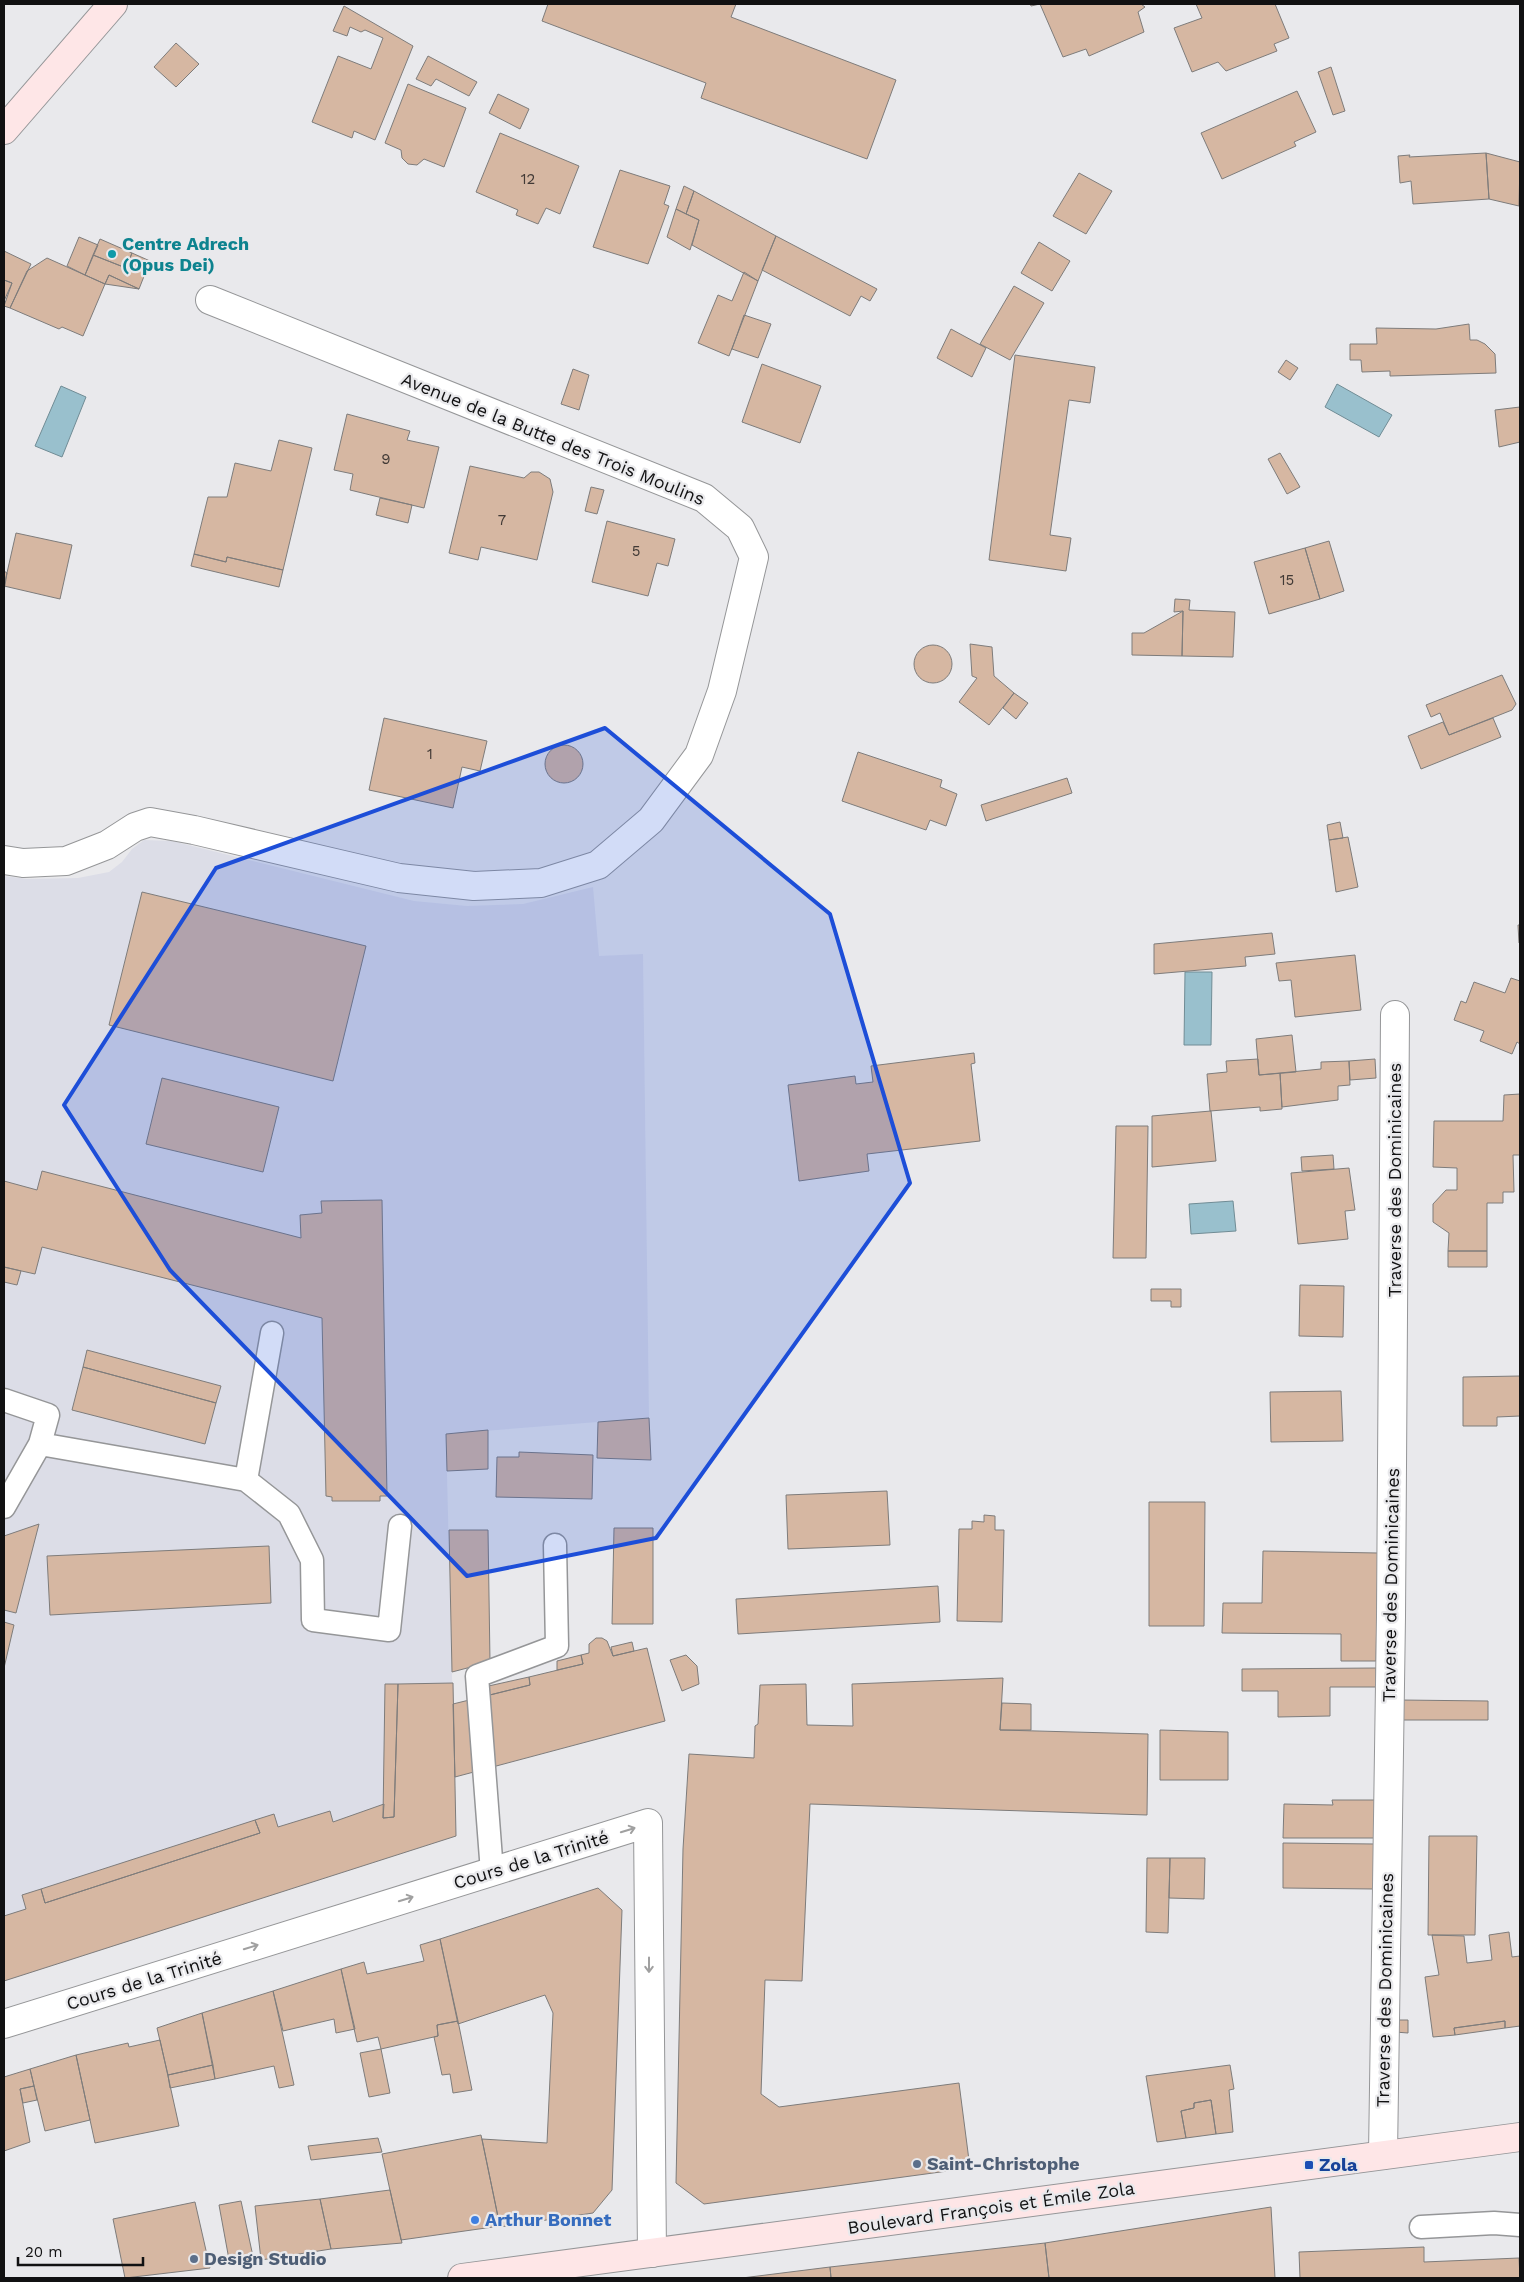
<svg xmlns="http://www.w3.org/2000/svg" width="1524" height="2282" font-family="'Work Sans',sans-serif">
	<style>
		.built { fill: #dcdde7 }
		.water { fill: #99c0cd; stroke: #708c95 }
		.building { fill: #d6b7a2; stroke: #7e7c7b }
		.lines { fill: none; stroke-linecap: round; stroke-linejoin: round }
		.lane-casing { stroke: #959698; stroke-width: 25 }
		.street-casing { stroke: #959698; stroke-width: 30 }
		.secondary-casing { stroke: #959698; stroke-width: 30 }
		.lane { stroke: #fff; stroke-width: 22 }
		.street { stroke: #fff; stroke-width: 28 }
		.secondary { stroke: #fee6e7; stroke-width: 28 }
		.oneway { stroke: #a0a0a0 }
		.marked { fill: #1d4ed8; fill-opacity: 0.2; stroke: #1d4ed8; stroke-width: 4; stroke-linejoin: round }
		.culture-dot { fill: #0f9aa8; stroke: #e9e9ec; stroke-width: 2 }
		.service-dot { fill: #5c6f8a; stroke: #e9e9ec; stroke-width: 2 }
		.transit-dot { fill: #1a4fb4; stroke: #e9e9ec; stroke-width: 2 }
		.shop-dot { fill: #3f7fe0; stroke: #e9e9ec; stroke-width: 2 }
		.labels { text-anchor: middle; stroke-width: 4.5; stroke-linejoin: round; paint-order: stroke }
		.number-label { font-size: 15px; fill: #423a36 }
		.culture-label { font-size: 18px; font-weight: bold; fill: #0d838f; stroke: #e9e9ec; text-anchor: start }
		.street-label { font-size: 18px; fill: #111112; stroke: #e9e9ec }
		.service-label { font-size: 18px; font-weight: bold; fill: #4e5e75; stroke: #e9e9ec; text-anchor: start }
		.transit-label { font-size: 18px; font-weight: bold; fill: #164399; stroke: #e9e9ec; text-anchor: start }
		.shop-label { font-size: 18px; font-weight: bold; fill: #366cbe; stroke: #e9e9ec; text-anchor: start }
	</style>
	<rect width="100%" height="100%" fill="#e9e9ec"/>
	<path class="built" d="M 144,840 L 172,841 L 414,901 L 467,906 L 523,904 L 593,887 L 599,956 L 643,954 L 649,1418 L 446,1434 L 456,1836 L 4,1981 L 4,876 L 27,879 L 78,878 L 109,872 L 122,862 L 132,849 Z"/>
	<path class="water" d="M 1337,384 L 1392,415 L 1379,437 L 1325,407 Z
		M 61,386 L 86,397 L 62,457 L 35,446 Z
		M 1185,972 L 1212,972 L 1211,1045 L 1184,1045 Z
		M 1233,1201 L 1236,1231 L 1191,1234 L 1189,1204 Z"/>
	<path class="building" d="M 548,4 L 736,4 L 731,17 L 896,80 L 867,159 L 701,98 L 706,83 L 542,21 Z
		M 1030,4 L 1141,4 L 1145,7 L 1138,12 L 1144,32 L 1089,56 L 1086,49 L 1063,57 L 1040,4 L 1031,6 Z
		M 1196,4 L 1275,4 L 1289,38 L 1274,44 L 1277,51 L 1226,71 L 1218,62 L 1192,72 L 1174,28 L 1202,18 Z
		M 344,6 L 413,46 L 375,140 L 354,131 L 352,138 L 312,122 L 338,56 L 371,69 L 383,38 L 365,30 L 361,32 L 350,27 L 347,36 L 333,31 Z
		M 176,43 L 199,64 L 176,87 L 154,67 Z
		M 428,56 L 477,82 L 469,96 L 436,79 L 431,86 L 416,79 Z
		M 1331,67 L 1345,111 L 1333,115 L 1318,72 Z
		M 408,84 L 466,108 L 444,167 L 424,159 L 417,165 L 408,164 L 402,158 L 401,150 L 385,143 Z
		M 1297,91 L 1316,132 L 1294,142 L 1296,146 L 1222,179 L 1201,133 Z
		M 498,94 L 529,109 L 520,129 L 489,113 Z
		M 500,133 L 579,166 L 560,214 L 546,208 L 538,224 L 516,215 L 518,210 L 476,192 Z
		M 1486,153 L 1489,199 L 1413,204 L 1411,181 L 1400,183 L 1398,156 L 1410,155 L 1409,157 Z
		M 1486,153 L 1520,162 L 1519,206 L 1489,199 Z
		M 620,170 L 670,186 L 664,204 L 669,206 L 648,264 L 593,247 Z
		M 1079,173 L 1112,191 L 1086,234 L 1053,216 Z
		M 684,186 L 694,191 L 686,214 L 676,209 Z
		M 694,191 L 776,236 L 758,281 L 692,245 L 699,220 L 686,214 Z
		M 676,209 L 699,220 L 690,250 L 667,237 Z
		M 776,236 L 877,289 L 870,301 L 861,296 L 850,316 L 762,270 Z
		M 79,237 L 98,245 L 85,275 L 67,266 Z
		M 100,239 L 132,253 L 126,268 L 93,255 Z
		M 1039,242 L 1070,261 L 1052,291 L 1021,273 Z
		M 4,251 L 31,264 L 10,308 L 4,306 L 12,283 L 4,280 Z
		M 132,253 L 150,261 L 139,289 L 109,275 L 105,284 L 85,275 L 93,255 L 126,268 Z
		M 47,258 L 105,284 L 83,336 L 62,327 L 59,329 L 10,308 L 27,271 Z
		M 744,272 L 758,281 L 729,356 L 698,343 L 718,295 L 732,301 Z
		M 109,275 L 139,289 L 105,284 Z
		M 4,280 L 12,283 L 4,301 Z
		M 1014,286 L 1044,303 L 1010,360 L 980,344 Z
		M 744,315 L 771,324 L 758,358 L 732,349 Z
		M 1469,324 L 1470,340 L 1477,340 L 1485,344 L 1495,354 L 1496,373 L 1390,376 L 1390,371 L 1362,372 L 1361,360 L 1350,360 L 1350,344 L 1377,344 L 1376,328 L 1436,329 Z
		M 951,329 L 986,348 L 972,377 L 937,358 Z
		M 1015,355 L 1095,367 L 1090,403 L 1069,400 L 1050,535 L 1071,538 L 1066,571 L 989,560 Z
		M 1286,360 L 1298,368 L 1290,380 L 1278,372 Z
		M 762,364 L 821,386 L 800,443 L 742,422 Z
		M 573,369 L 589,375 L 579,410 L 561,404 Z
		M 1520,407 L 1520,442 L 1499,447 L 1495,410 Z
		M 347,414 L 410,431 L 407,440 L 439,447 L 424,508 L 350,490 L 353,474 L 334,470 Z
		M 279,440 L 312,448 L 283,570 L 227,557 L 226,562 L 194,554 L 208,497 L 227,497 L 235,463 L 271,471 Z
		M 1280,453 L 1300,487 L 1287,494 L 1268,459 Z
		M 470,466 L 524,478 L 531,472 L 539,472 L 550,479 L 553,492 L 537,560 L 481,547 L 478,560 L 449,553 Z
		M 591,487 L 604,490 L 597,514 L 585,511 Z
		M 380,498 L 412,505 L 408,523 L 376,515 Z
		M 607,521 L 675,539 L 668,566 L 657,563 L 648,596 L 592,582 Z
		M 16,533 L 72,545 L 60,599 L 4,586 Z
		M 1329,541 L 1344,591 L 1320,599 L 1305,548 Z
		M 1305,548 L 1320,599 L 1269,614 L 1254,562 Z
		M 194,554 L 226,562 L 227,557 L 283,570 L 279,587 L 191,566 Z
		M 4,571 L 7,573 L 4,591 Z
		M 1175,599 L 1190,600 L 1189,610 L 1235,612 L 1233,657 L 1182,656 L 1183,611 L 1174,612 Z
		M 1183,611 L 1182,656 L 1132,655 L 1132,633 L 1144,633 Z
		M 970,644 L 992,647 L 994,676 L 1014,693 L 989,725 L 959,702 L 977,678 L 972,676 Z
		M914 664a19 19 0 1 1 38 0a19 19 0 1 1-38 0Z
		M 1502,675 L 1516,704 L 1512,710 L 1449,735 L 1440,713 L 1431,717 L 1426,705 Z
		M 1014,693 L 1028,703 L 1016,719 L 1003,708 Z
		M 384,718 L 487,741 L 480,771 L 462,767 L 453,808 L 369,790 Z
		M 1493,718 L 1501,737 L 1421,769 L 1408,736 L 1443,722 L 1449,735 Z
		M545 764a19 19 0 1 1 38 0a19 19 0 1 1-38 0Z
		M 858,752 L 942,780 L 940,787 L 957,794 L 946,826 L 930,820 L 926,830 L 842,801 Z
		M 1067,778 L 1072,793 L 986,821 L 981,805 Z
		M 1340,822 L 1343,838 L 1329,840 L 1327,825 Z
		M 1348,837 L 1358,887 L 1336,892 L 1329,840 Z
		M 142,892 L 366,946 L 333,1081 L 109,1025 Z
		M 1518,925 L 1520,925 L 1520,943 L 1519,943 Z
		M 1272,933 L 1275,954 L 1245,957 L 1246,966 L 1154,974 L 1154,944 Z
		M 1355,955 L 1361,1010 L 1295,1017 L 1291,980 L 1279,981 L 1276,963 Z
		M 1511,978 L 1520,981 L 1520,1044 L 1517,1042 L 1512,1054 L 1480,1041 L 1484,1031 L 1454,1020 L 1461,1001 L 1466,1003 L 1474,982 L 1505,993 Z
		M 1292,1035 L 1296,1072 L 1259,1075 L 1256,1039 Z
		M 974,1053 L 975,1063 L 971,1064 L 980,1141 L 867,1154 L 869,1171 L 799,1181 L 788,1085 L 855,1076 L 856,1084 L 873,1082 L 871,1066 Z
		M 1258,1059 L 1259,1075 L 1280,1073 L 1282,1109 L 1260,1111 L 1260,1107 L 1210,1111 L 1207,1074 L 1227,1072 L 1226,1061 Z
		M 1375,1059 L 1376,1078 L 1350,1080 L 1349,1061 Z
		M 1349,1061 L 1350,1085 L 1338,1086 L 1338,1100 L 1282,1107 L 1280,1073 L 1321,1069 L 1321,1062 Z
		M 162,1078 L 279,1107 L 263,1172 L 146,1144 Z
		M 1520,1094 L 1520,1155 L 1513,1155 L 1514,1192 L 1503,1192 L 1503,1203 L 1487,1203 L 1487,1251 L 1448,1251 L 1449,1233 L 1433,1222 L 1433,1204 L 1446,1190 L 1457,1190 L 1457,1168 L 1433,1167 L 1434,1121 L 1503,1121 L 1504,1095 Z
		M 1211,1111 L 1216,1161 L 1152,1167 L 1152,1116 Z
		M 1116,1126 L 1148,1126 L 1146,1258 L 1113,1258 Z
		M 1333,1155 L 1334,1169 L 1302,1171 L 1301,1157 Z
		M 1349,1168 L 1355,1210 L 1345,1211 L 1348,1239 L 1298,1244 L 1291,1173 Z
		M 42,1171 L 301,1238 L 300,1215 L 322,1213 L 321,1201 L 382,1200 L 387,1496 L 380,1496 L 380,1501 L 332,1501 L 332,1497 L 326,1496 L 322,1318 L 42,1247 L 35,1274 L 4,1267 L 4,1181 L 37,1190 Z
		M 1448,1251 L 1487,1251 L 1487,1267 L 1448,1267 Z
		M 4,1267 L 21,1271 L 17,1285 L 4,1282 Z
		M 1300,1285 L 1344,1286 L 1343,1337 L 1299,1336 Z
		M 1151,1289 L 1181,1289 L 1181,1307 L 1171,1307 L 1171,1301 L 1151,1301 Z
		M 87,1350 L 221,1386 L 216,1403 L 83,1367 Z
		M 83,1367 L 216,1403 L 205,1444 L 72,1410 Z
		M 1520,1376 L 1520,1416 L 1497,1417 L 1497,1426 L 1463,1426 L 1463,1377 Z
		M 1341,1391 L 1343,1441 L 1271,1442 L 1270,1392 Z
		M 649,1418 L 651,1460 L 597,1458 L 598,1422 Z
		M 488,1430 L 488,1469 L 447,1471 L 446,1434 Z
		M 519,1452 L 593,1455 L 592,1499 L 496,1497 L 497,1457 L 519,1457 Z
		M 887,1491 L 890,1545 L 788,1549 L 786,1495 Z
		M 1149,1502 L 1205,1502 L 1204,1626 L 1149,1626 Z
		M 984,1515 L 995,1516 L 995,1530 L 1004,1530 L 1002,1622 L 957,1621 L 959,1529 L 972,1529 L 972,1521 L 984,1522 Z
		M 39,1524 L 16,1613 L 4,1610 L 4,1536 Z
		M 614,1528 L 653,1528 L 653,1624 L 612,1624 Z
		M 449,1530 L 488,1530 L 490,1662 L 452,1672 Z
		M 269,1546 L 271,1603 L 50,1615 L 47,1556 Z
		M 1263,1551 L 1378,1553 L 1376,1661 L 1341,1661 L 1341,1634 L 1222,1633 L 1223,1603 L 1262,1603 Z
		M 938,1586 L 940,1622 L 738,1634 L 736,1599 Z
		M 4,1622 L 14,1625 L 4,1668 Z
		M 596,1638 L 602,1638 L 607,1641 L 613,1656 L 647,1648 L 665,1721 L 455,1777 L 453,1704 L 530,1685 L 529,1677 L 583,1664 L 581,1655 L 589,1653 L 589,1644 Z
		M 632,1642 L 634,1651 L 613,1656 L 611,1647 Z
		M 581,1655 L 583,1664 L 557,1670 L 557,1661 Z
		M 686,1655 L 697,1666 L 699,1684 L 682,1691 L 670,1660 Z
		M 1376,1668 L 1376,1687 L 1330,1687 L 1330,1716 L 1278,1717 L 1278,1691 L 1242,1691 L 1242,1669 Z
		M 529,1677 L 530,1685 L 486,1696 L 484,1687 Z
		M 1003,1678 L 1000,1730 L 1148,1734 L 1147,1815 L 810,1804 L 802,1981 L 765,1980 L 761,2094 L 779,2107 L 959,2083 L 970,2168 L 704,2204 L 676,2183 L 683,1849 L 689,1754 L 754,1758 L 755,1726 L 758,1724 L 760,1685 L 806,1684 L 807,1725 L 853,1726 L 852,1684 Z
		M 453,1683 L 456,1836 L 4,1981 L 4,1916 L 26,1909 L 22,1895 L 41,1889 L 45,1903 L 260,1833 L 255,1820 L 274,1814 L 278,1827 L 330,1811 L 333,1822 L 384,1804 L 383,1818 L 394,1817 L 398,1684 Z
		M 385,1684 L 398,1684 L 394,1817 L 383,1818 Z
		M 1401,1700 L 1488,1701 L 1488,1720 L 1400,1720 Z
		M 1002,1703 L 1031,1704 L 1031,1730 L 1000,1730 Z
		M 1160,1730 L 1228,1732 L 1228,1780 L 1160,1780 Z
		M 1332,1800 L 1376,1800 L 1376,1838 L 1283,1838 L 1284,1804 L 1333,1805 Z
		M 255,1820 L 260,1833 L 45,1903 L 41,1889 Z
		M 1429,1836 L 1477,1836 L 1475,1935 L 1428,1935 Z
		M 1283,1843 L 1375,1844 L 1375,1889 L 1283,1888 Z
		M 1147,1858 L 1170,1858 L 1168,1933 L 1146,1932 Z
		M 1170,1858 L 1205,1858 L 1204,1899 L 1169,1898 Z
		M 598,1888 L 622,1910 L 612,2190 L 593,2213 L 500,2227 L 482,2139 L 547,2143 L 553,2013 L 545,1995 L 458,2024 L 440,1939 Z
		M 1509,1932 L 1512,1957 L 1520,1956 L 1520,2026 L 1505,2028 L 1505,2021 L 1454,2028 L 1455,2035 L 1433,2037 L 1425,1977 L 1439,1975 L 1432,1935 L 1464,1936 L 1467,1963 L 1492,1960 L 1489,1935 Z
		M 440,1939 L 458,2021 L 437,2025 L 438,2036 L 381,2049 L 378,2037 L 357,2042 L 341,1969 L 364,1962 L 367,1974 L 424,1961 L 420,1945 Z
		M 341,1969 L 355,2029 L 336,2033 L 334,2019 L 283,2031 L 273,1991 Z
		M 273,1991 L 294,2085 L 279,2088 L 274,2066 L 215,2079 L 202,2013 Z
		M 202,2013 L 213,2065 L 168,2075 L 157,2028 Z
		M 1395,2020 L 1408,2020 L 1408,2033 L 1395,2032 Z
		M 458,2021 L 472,2090 L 453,2093 L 450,2074 L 442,2075 L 434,2037 L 438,2036 L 437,2025 Z
		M 1505,2021 L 1505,2028 L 1455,2035 L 1454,2028 Z
		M 160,2040 L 179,2126 L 95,2143 L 76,2055 L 128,2043 L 129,2047 Z
		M 381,2049 L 390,2093 L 369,2097 L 360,2053 Z
		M 76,2055 L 90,2120 L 45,2131 L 30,2069 Z
		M 213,2065 L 215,2079 L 170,2088 L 168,2075 Z
		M 1230,2065 L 1234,2089 L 1229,2090 L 1233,2132 L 1216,2134 L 1211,2100 L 1194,2103 L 1194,2108 L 1181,2111 L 1186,2138 L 1157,2142 L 1146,2076 Z
		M 30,2069 L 34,2086 L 20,2089 L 30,2142 L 4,2151 L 4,2077 Z
		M 34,2086 L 37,2100 L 23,2103 L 20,2089 Z
		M 1211,2100 L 1216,2134 L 1186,2138 L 1181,2111 L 1194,2108 L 1194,2103 Z
		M 481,2135 L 500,2226 L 401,2240 L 382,2154 Z
		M 378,2138 L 382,2152 L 311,2160 L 308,2146 Z
		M 390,2190 L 402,2243 L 331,2249 L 320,2199 Z
		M 320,2199 L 331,2249 L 261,2260 L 255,2206 Z
		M 241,2201 L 254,2261 L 230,2265 L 219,2205 Z
		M 195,2202 L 210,2268 L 125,2278 L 113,2219 Z
		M 1271,2207 L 1275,2278 L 1049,2278 L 1045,2243 Z
		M 1045,2243 L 1049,2278 L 831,2278 L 830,2267 Z
		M 1424,2247 L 1424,2262 L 1519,2258 L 1520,2278 L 1300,2278 L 1299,2252 Z
		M 830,2267 L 831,2278 L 742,2278 Z"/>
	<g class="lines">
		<defs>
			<path id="lane" d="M 4,1400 L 48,1415 L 40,1444
				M 246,1480 L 272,1333
				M 4,1507 L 40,1444 L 246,1480 L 289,1514 L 312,1560 L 313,1620 L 389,1630 L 400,1526
				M 492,1872 L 477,1676 L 557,1646 L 555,1545
				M 1421,2227 L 1494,2223 L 1520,2225"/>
			<path id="street" d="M 4,860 L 23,863 L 66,861 L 107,845 L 135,827 L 150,822 L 194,830 L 399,878 L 474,886 L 541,883 L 598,865 L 651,820 L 699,755 L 722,691 L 754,557 L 740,528 L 704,498 L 210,300
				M 4,2024 L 648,1823 L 652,2253
				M 1383,2155 L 1391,1617 L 1395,1015"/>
			<path id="secondary" d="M 4,130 L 113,4
				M 462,2278 L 1520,2137"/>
		</defs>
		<use href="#lane" class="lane-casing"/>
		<use href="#street" class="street-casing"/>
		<use href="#secondary" class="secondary-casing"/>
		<use href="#lane" class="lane"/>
		<use href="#street" class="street"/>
		<use href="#secondary" class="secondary"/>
	</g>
	<defs><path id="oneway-shaft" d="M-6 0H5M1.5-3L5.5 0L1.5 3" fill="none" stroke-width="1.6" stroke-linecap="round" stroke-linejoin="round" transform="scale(1.25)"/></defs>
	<g class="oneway">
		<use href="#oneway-shaft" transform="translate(628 1830) rotate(-17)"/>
		<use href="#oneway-shaft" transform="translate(406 1899) rotate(-17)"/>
		<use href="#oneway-shaft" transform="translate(251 1947) rotate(-17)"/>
		<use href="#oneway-shaft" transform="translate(649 1965) rotate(90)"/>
	</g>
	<path class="marked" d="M 605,728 L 830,914 L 910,1183 L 656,1538 L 467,1576 L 170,1270 L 64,1105 L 216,868 Z"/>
	<circle class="culture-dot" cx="112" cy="254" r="5"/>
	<g class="service-dot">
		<circle cx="917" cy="2164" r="5"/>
		<circle cx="194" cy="2259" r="5"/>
	</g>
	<rect class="transit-dot" x="1304" y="2160" width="10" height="10" rx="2.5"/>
	<circle class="shop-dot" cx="475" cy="2220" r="5"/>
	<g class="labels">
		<g class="number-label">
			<text x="528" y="184">12</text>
			<text x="386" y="464">9</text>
			<text x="502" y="525">7</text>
			<text x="636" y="556">5</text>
			<text x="1287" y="585">15</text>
			<text x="430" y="759">1</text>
		</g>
		<g class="culture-label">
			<text x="122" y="250">Centre Adrech<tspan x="122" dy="21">(Opus Dei)</tspan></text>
		</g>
		<g class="street-label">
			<text transform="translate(553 439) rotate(22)" y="6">Avenue de la Butte des Trois Moulins</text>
			<text transform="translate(1395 1180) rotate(-90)" y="6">Traverse des Dominicaines</text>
			<text transform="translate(1391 1585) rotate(-89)" y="6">Traverse des Dominicaines</text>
			<text transform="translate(531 1860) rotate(-17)" y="6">Cours de la Trinité</text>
			<text transform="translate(144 1981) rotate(-17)" y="6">Cours de la Trinité</text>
			<text transform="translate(1385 1990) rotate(-89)" y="6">Traverse des Dominicaines</text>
			<text transform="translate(991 2208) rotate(-8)" y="6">Boulevard François et Émile Zola</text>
		</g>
		<g class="service-label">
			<text x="927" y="2170">Saint-Christophe</text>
			<text x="204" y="2265">Design Studio</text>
		</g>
		<g class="transit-label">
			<text x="1319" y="2171">Zola</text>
		</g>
		<g class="shop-label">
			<text x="485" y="2226">Arthur Bonnet</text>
		</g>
	</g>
	<rect width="1524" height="2282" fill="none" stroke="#111112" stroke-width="10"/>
	<path d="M18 2257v8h125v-8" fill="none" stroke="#111112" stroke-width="2.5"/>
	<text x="25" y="2257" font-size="15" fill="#111112" stroke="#e9e9ec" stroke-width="4" paint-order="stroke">20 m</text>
</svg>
